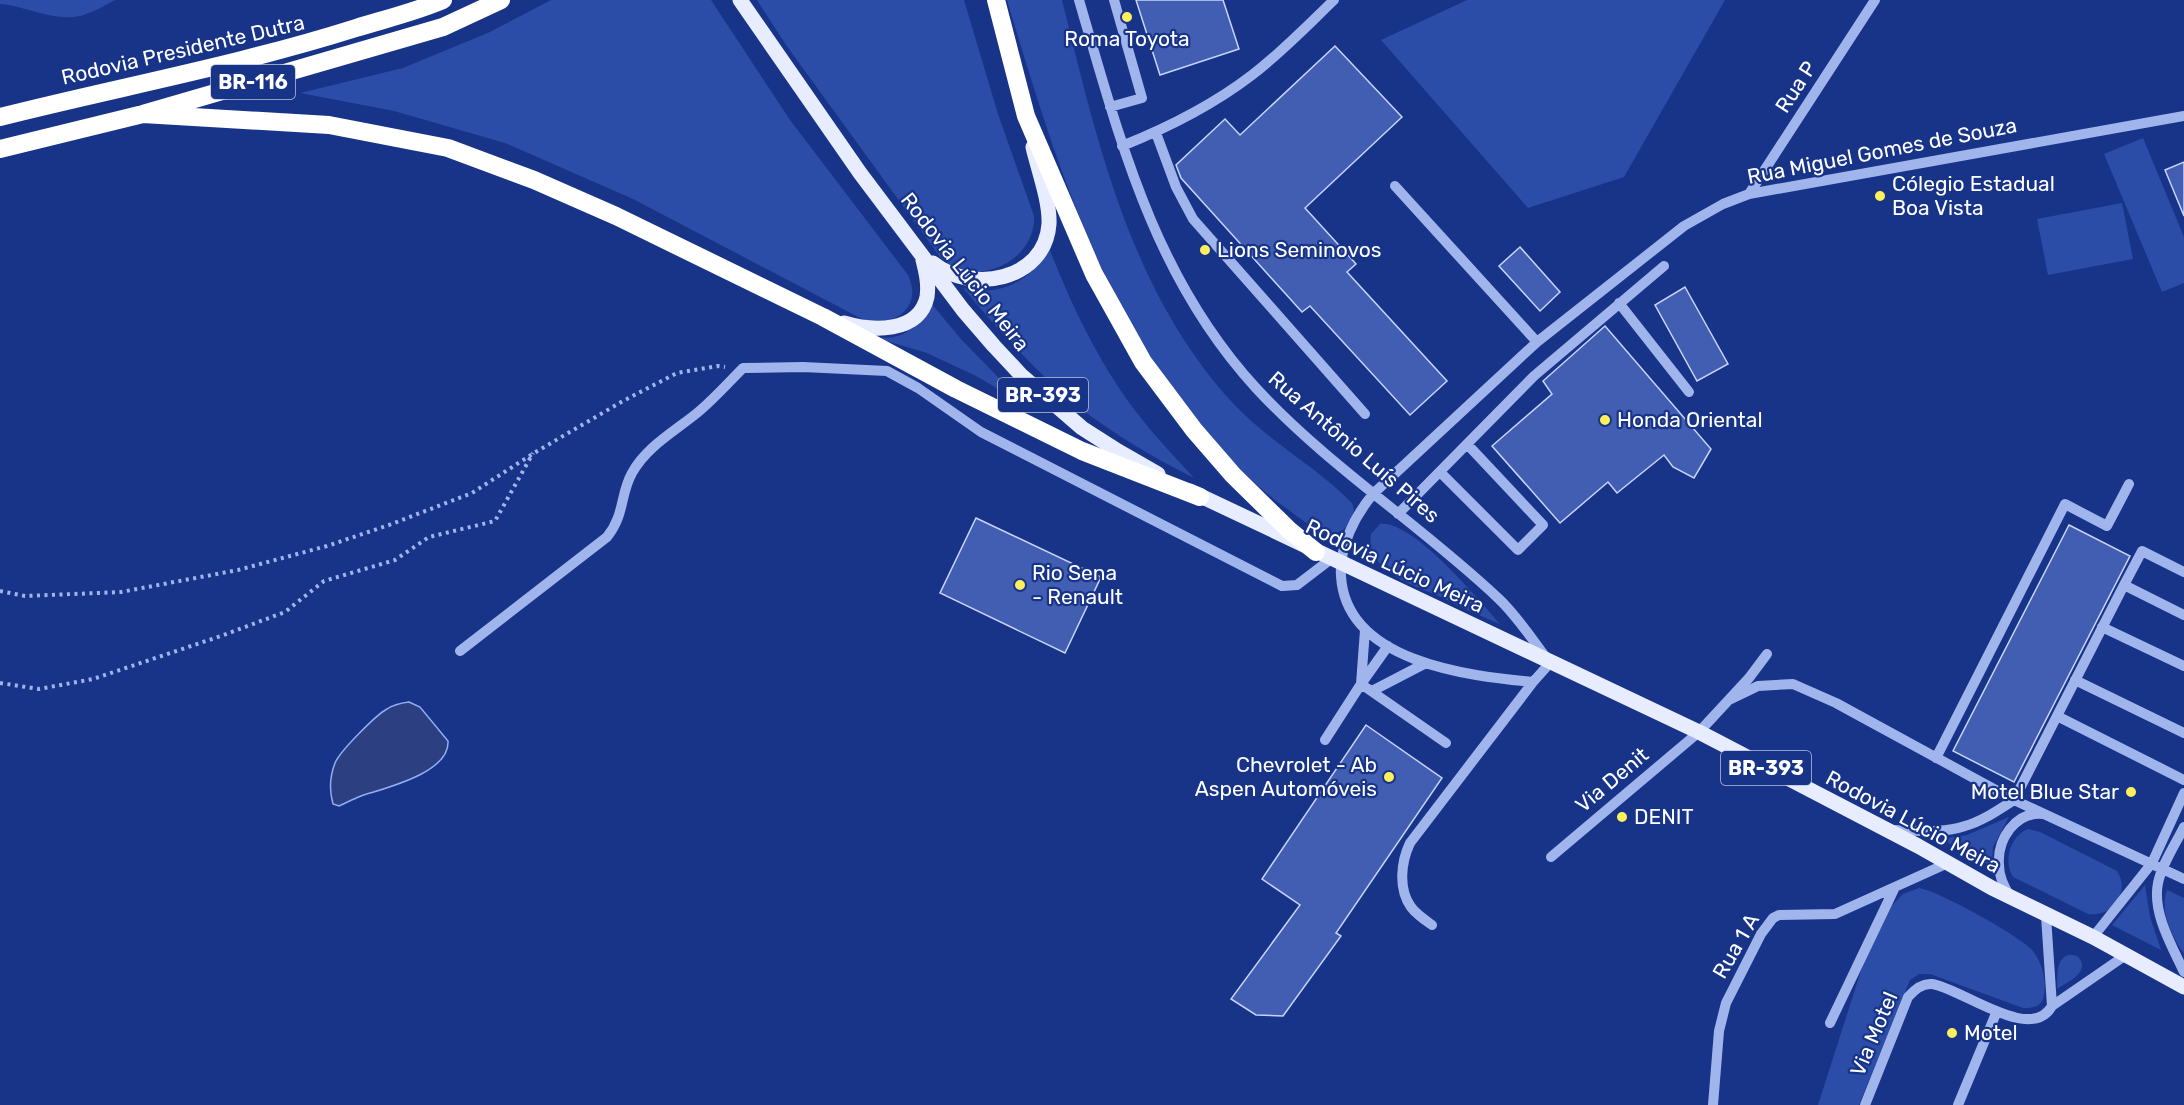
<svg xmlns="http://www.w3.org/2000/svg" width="2184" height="1105" font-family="Rubik,sans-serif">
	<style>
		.green { fill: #2b4ca7 }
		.water { fill: #2c4081; stroke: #93adf0; stroke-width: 1.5 }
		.building { fill: #415eb2; stroke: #c7d4fa; stroke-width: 1.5 }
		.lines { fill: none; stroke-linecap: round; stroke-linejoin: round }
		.path { stroke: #a1b5ed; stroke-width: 4; stroke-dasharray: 3 4.5; stroke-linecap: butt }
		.minor { stroke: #a1b5ed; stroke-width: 10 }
		.major { stroke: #e7ecff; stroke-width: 15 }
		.highway { stroke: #fff; stroke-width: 18 }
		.poi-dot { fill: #ffef5d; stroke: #183489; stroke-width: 2 }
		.labels { text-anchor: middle; stroke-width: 4.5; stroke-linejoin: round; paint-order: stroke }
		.shield { fill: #183489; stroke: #bac2dc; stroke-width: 1.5 }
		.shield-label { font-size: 20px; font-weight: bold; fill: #fff }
		.poi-label { font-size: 21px; fill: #fff; stroke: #183489; text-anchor: start }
		.street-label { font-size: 21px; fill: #fff; stroke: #183489 }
	</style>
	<rect width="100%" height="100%" fill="#183489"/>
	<path class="green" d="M 0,0 L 115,0 C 104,6 92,13 80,16 C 54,22 26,6 0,4 Z
		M 551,0 L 711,0 L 790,120 L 908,275 C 924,308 892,329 862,319 L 633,199 L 505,143 L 394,111 L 300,93 L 403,68 L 490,32 Z
		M 757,0 L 964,0 L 998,114 L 1034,216 C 1036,254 992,282 956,268 C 951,266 945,261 940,257 L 786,45 Z
		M 1007,0 L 1062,0 C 1097,141 1130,290 1231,401 C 1267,441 1315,465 1352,503 C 1355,510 1354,513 1351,520 C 1337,548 1306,523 1290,511 C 1259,490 1232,462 1207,434 C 1100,311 1053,153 1007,0 Z
		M 1467,0 L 1725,0 L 1624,177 L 1528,208 L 1381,40 Z
		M 2143,138 L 2184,237 L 2184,283 L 2162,292 L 2104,154 Z
		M 2122,203 L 2133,259 L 2048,275 L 2037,219 Z
		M 1049,248 C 1073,309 1103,372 1145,423 C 1160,442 1178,460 1194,478 C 1143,452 1092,422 1050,382 C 1019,353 990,320 963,288 C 1000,297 1032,281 1049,248 Z
		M 931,303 L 960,338 L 1025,405 L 976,376 L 927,353 L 869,336 C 901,343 916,330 931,303 Z
		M 1380,524 C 1412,519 1479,600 1500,624 C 1480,616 1460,607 1441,597 C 1414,585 1365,572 1371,534 Z
		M 2009,817 L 1993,847 L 1992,867 L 1941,839 L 1967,835 Z
		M 2028,829 L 2040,832 L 2117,871 C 2131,892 2112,918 2088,914 L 2013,877 C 2003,861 2010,836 2028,829 Z
		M 2145,885 L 2150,917 L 2161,950 L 2112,925 Z
		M 1919,888 C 1937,890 2022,937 2033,951 C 2042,963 2047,981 2044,995 C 2042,1007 2033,1008 2023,1008 L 1930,974 L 1919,974 L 1910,980 L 1859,1105 L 1818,1105 L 1866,955 L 1891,906 L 1903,894 Z
		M 2167,890 L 2184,898 L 2184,954 C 2172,937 2159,911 2167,890 Z
		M 2068,955 C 2074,955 2078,955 2081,961 C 2087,974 2066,983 2057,989 C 2058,976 2055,960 2068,955 Z"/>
	<path class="water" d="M 409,702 L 420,707 L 448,741 C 450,773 385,788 361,796 C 353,799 346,803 339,806 L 333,804 C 329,790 330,776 335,763 C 340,751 376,715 387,709 C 394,704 401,703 409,702 Z"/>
	<path class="building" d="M 1136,0 L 1223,0 L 1239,49 L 1160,75 Z
		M 1335,46 L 1402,117 L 1305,208 L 1356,264 L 1347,272 L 1447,381 L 1410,415 L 1310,306 L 1302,312 L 1181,178 L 1176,165 L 1225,119 L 1240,135 Z
		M 2184,162 L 2184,216 L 2165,170 Z
		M 1520,247 L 1560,292 L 1540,311 L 1499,266 Z
		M 1685,287 L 1728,364 L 1697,381 L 1655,305 Z
		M 1605,326 L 1711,449 L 1694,478 L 1673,467 L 1664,455 L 1617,493 L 1608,482 L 1560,523 L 1492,446 L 1552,394 L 1543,381 Z
		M 976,518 L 1101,577 L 1065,653 L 940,593 Z
		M 2069,525 L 2130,556 L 2014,782 L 1953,751 Z
		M 1366,725 L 1442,778 L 1336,933 L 1341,936 L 1283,1016 L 1256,1015 L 1231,999 L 1300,905 L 1262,879 Z"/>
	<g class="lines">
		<path class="path" d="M 0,591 L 25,596 L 121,592 L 238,570 L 327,546 L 389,525 L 472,493 L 534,453 L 623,401 L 677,373 L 718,366 L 725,367
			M 0,683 L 39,689 L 93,679 L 221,636 L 285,612 L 324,581 L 395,560 L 429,537 L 495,521 L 533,453"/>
		<path class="minor" d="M 1079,0 C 1120,140 1154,277 1256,388 C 1329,467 1421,525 1499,599 C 1518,617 1534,642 1550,663 L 1533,682 C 1468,676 1346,662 1341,576 C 1339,547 1355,515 1374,493 L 1537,342 L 1684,226 L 1723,204 L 1749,194 L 2184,116
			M 1110,107 L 1142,98 L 1114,0
			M 1156,133 L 1176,187 L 1193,219 L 1365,414
			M 1122,146 C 1167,128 1213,105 1252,75 C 1281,53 1307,26 1334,0
			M 1395,186 L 1537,342
			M 1749,194 L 1875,0
			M 1619,303 L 1689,392
			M 1440,472 L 1518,550 L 1543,525 L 1467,444
			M 1398,514 L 1534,376 L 1664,266
			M 2184,572 L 2142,551 L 2124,585 L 2184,615
			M 2102,627 L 2184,666
			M 1365,630 L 1361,684 L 1446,743
			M 460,651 L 607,537 C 625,515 620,494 632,473 C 646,447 675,431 697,413 C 713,400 728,383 743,368 L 803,367 L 887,371 L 918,388 L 981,432 L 1282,586 L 1297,585 L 1331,559
			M 2075,680 L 2184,733
			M 1372,691 L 1426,663
			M 1731,699 L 1758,686 L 1793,684 L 1836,703 L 2014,800 L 2184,879
			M 2057,716 L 2184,780
			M 1325,740 L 1361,684 L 1388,646
			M 1936,758 L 2065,504 L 2107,526 L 2129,484
			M 2014,800 L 2124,585
			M 2184,827 C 2175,845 2162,864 2158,883 C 2152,913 2172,946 2184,972
			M 1890,830 C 1914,830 1941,834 1965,826 C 1983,821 1998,810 2014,800
			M 1551,857 L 1699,732 L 1749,678 L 1767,654
			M 2010,896 C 2004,887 1999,876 1999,865 C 1997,840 2015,811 2043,814
			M 2046,916 L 2052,1006
			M 1432,925 C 1425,920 1416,914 1411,907 C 1398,889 1401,862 1410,843 L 1533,682
			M 2093,937 L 2152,863 L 2184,793
			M 1830,1023 L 1895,887
			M 1713,1105 L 1719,1031 L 1726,1003 L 1761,934 L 1773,918 L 1779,915 L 1835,914 L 1948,863
			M 1865,1105 L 1908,997 C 1914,990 1923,983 1932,984 C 1961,988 2031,1044 2052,1006 L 2126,955
			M 1958,1105 L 1997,1011"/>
		<path class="major" d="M 740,0 L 860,173 L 963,310 L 994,346 L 1022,376 L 1082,428 L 1118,451 L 1158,474
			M 933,263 C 971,294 1045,281 1049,224 C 1050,201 1038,169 1033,147
			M 844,323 C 871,331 919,334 927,297 C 929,284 926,272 923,260
			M 1190,491 L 1699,732 L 1918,846 L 1992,888 L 2093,937 L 2184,987"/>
		<path class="highway" d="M 996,0 L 1026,116 L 1094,274 L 1143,362 L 1194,430 L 1233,475 L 1289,530 L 1316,552
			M 143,114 L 329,125 L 448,148 L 534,180 L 616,216 L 823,317 L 956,389 L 1082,451 L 1200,497
			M 0,117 C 119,87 239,65 356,28 C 385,19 415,12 443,0
			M 0,149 L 143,114 L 443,27 L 501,0"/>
	</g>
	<g class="poi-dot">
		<circle cx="1127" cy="17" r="6"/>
		<circle cx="1880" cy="196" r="6"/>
		<circle cx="1205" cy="250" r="6"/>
		<circle cx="1605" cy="420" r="6"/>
		<circle cx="1020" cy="585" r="6"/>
		<circle cx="1389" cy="777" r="6"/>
		<circle cx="2131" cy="792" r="6"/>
		<circle cx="1622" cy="817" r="6"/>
		<circle cx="1952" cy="1033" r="6"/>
	</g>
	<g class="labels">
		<g class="shield">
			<rect x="211" y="65" width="84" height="34" rx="4.5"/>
			<rect x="998" y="378" width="90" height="34" rx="4.5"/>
			<rect x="1721" y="751" width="90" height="34" rx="4.5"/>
		</g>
		<g class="shield-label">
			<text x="253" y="89">BR-116</text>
			<text x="1043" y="402">BR-393</text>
			<text x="1766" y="775">BR-393</text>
		</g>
		<g class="poi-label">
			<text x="1127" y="46" text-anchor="middle">Roma Toyota</text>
			<text x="1892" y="191">Cólegio Estadual<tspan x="1892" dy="24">Boa Vista</tspan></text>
			<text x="1217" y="257">Lions Seminovos</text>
			<text x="1617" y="427">Honda Oriental</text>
			<text x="1032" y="580">Rio Sena<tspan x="1032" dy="24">- Renault</tspan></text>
			<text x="1377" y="772" text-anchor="end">Chevrolet - Ab<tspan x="1377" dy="24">Aspen Automóveis</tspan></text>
			<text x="2119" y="799" text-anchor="end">Motel Blue Star</text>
			<text x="1634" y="824">DENIT</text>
			<text x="1964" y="1040">Motel</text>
		</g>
		<g class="street-label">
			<text transform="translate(183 50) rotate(-13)" y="7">Rodovia Presidente Dutra</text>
			<text transform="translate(1796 87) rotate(-57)" y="7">Rua P</text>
			<text transform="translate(1882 151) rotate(-11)" y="7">Rua Miguel Gomes de Souza</text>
			<text transform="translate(965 272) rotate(52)" y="7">Rodovia Lúcio Meira</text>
			<text transform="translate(1354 447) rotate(41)" y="7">Rua Antônio Luís Pires</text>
			<text transform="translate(1395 566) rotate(25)" y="7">Rodovia Lúcio Meira</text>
			<text transform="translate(1612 780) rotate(-40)" y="7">Via Denit</text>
			<text transform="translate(1913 822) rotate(28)" y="7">Rodovia Lúcio Meira</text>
			<text transform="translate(1736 946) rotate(-60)" y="7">Rua 1 A</text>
			<text transform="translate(1874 1034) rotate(-67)" y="7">Via Motel</text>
		</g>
	</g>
</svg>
